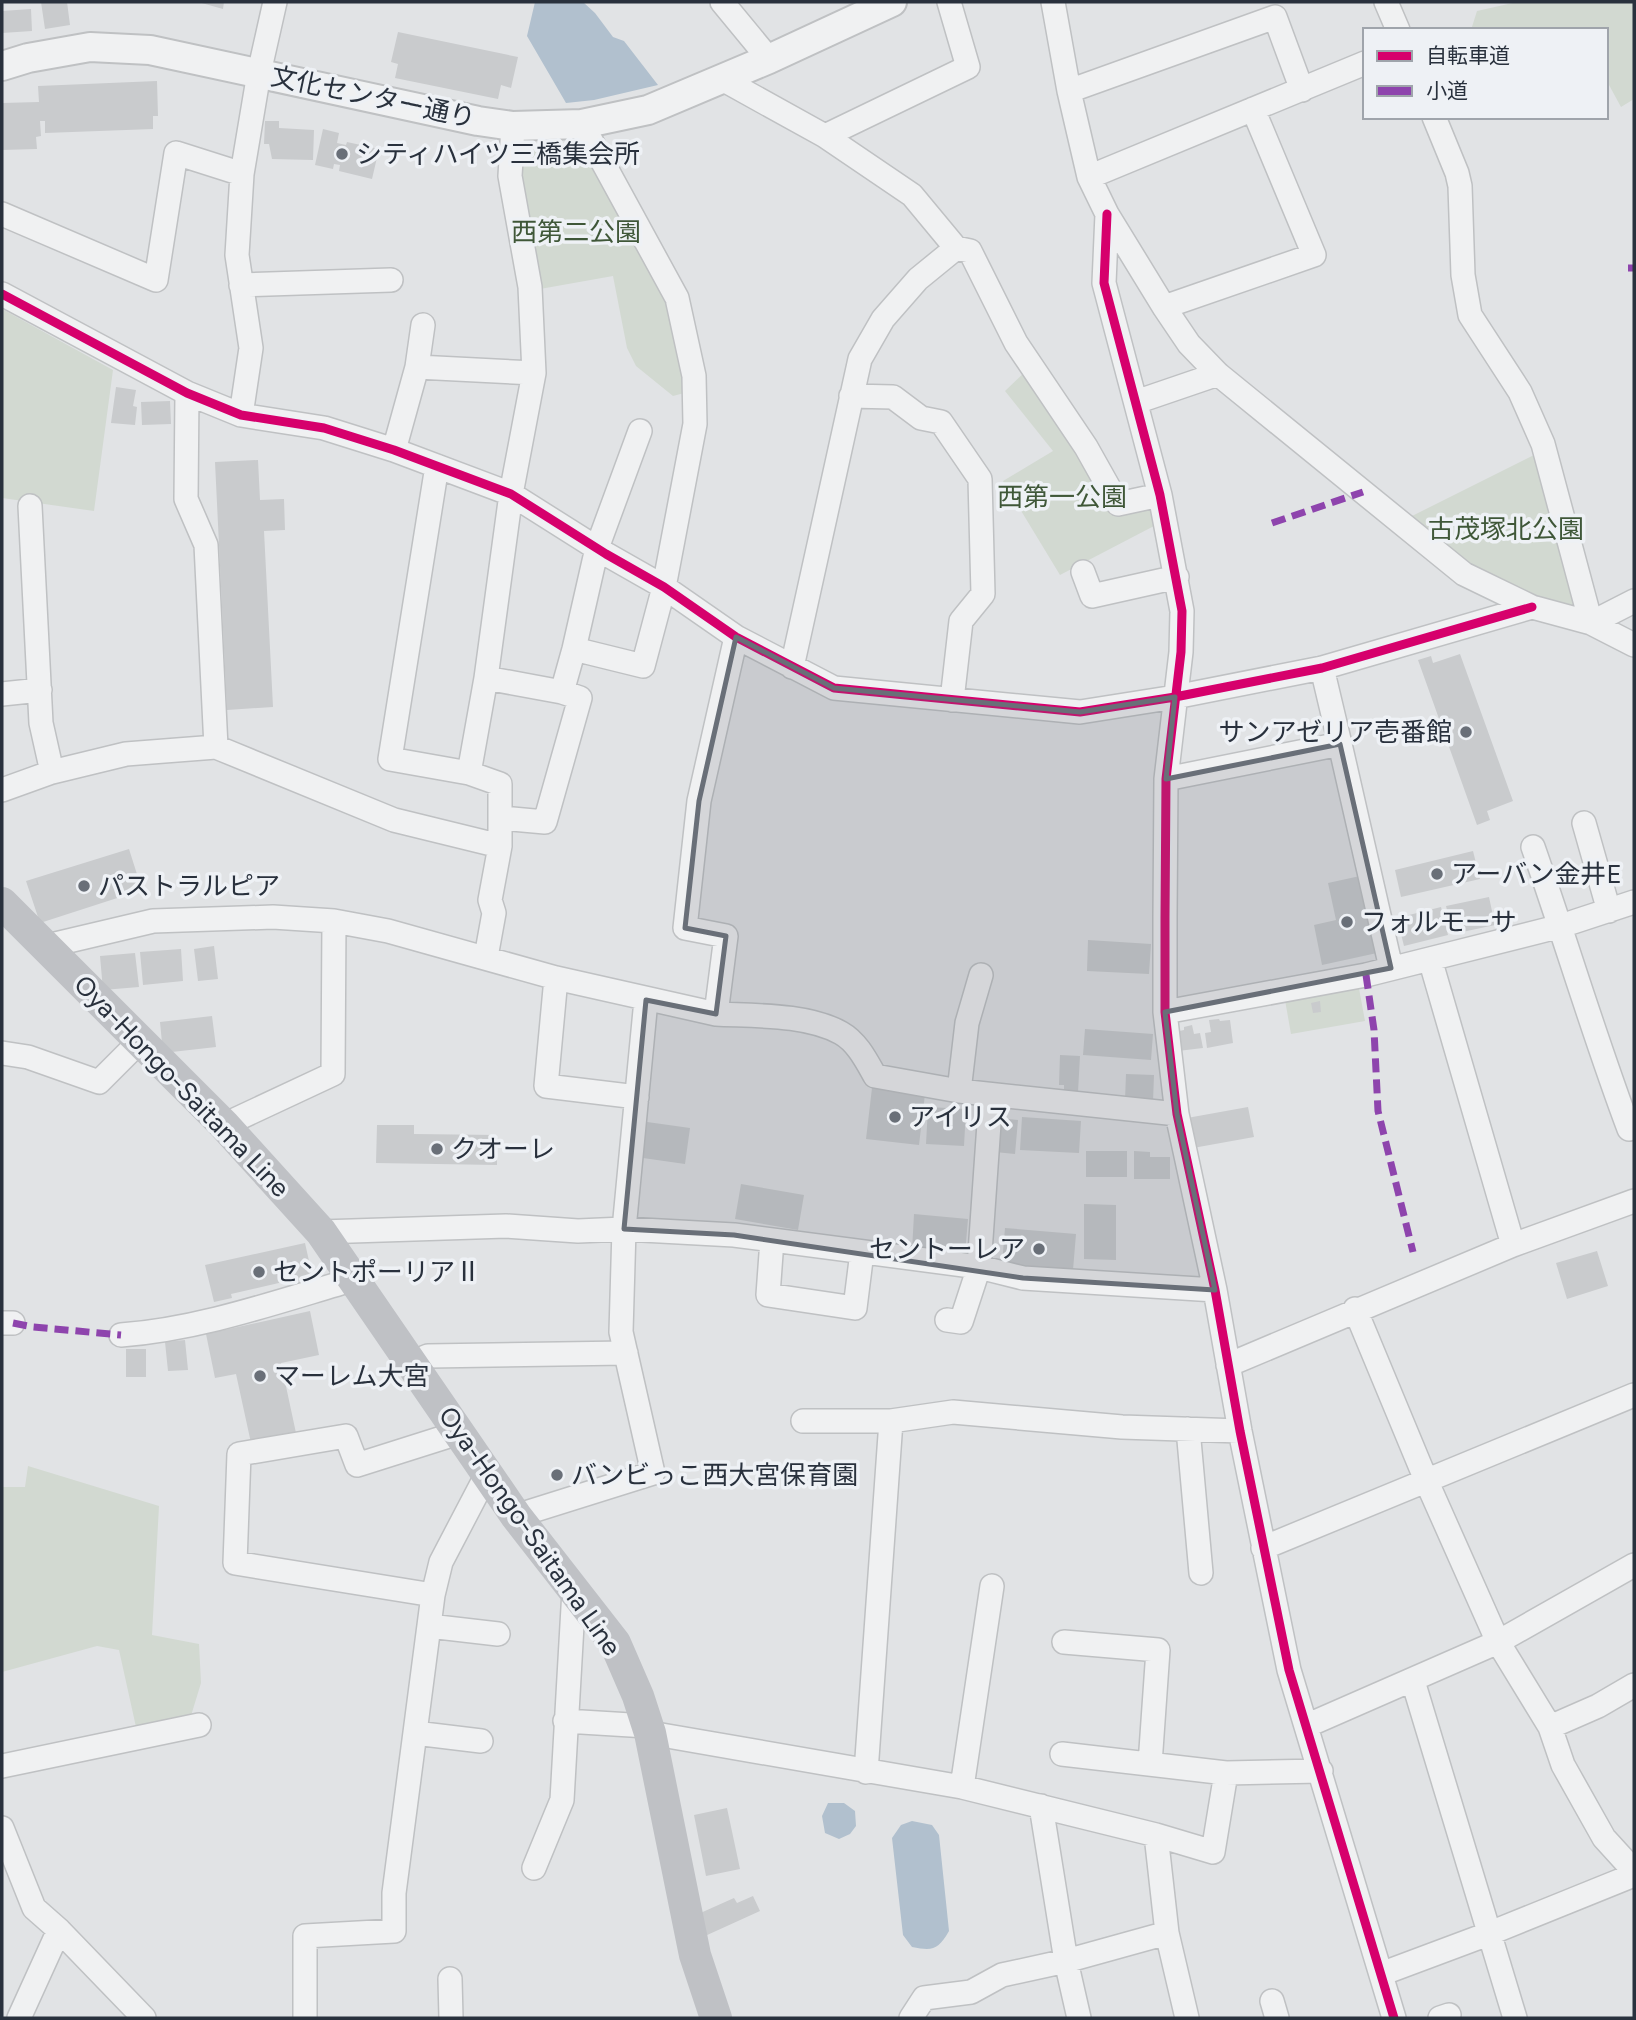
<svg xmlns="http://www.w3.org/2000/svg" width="1636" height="2020" font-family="Figtree,'Noto Sans JP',sans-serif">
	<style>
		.green { fill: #d2d9d1 }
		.water { fill: #b1c0ce }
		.building { fill: #c9cbcd }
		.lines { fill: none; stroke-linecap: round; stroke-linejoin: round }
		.minor-casing { stroke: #bfc1c3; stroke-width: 26 }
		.tertiary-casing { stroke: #bfc1c3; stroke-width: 32 }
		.minor { stroke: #f0f1f2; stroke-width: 23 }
		.tertiary { stroke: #f0f1f2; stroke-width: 28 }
		.secondary { stroke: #bfc1c5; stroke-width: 32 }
		.quiet { stroke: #8e44ad; stroke-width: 7; stroke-dasharray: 14 7; stroke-linecap: butt }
		.cycleway-casing { stroke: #eef1f5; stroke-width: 13 }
		.cycleway { stroke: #d6006c; stroke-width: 9 }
		.marked { fill: #696f78; fill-opacity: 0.2; stroke: #696f78; stroke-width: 5; stroke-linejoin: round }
		.poi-dot { fill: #696f78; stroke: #eef1f5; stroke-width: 2.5 }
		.labels { text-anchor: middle; stroke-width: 7; stroke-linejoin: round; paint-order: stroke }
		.street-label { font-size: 26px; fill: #29313d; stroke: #eef1f5 }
		.poi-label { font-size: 26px; fill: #29313d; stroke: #eef1f5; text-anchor: start }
		.park-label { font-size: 26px; fill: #3f5738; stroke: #eef1f5 }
	</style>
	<rect width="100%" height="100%" fill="#e1e3e5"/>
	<path class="green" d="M 1517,2 L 1634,2 L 1634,99 L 1621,107 L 1609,85 L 1606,84 L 1606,30 L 1471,30 L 1477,11 Z
		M 580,144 L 668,301 L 688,392 L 673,396 L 636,366 L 627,348 L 613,276 L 540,289 L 517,174 L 520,145 Z
		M 2,309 L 113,370 L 94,511 L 2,498 Z
		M 1029,368 L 1117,508 L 1148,503 L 1154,526 L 1060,575 L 1003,481 L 1053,451 L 1005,391 Z
		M 1540,452 L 1584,616 L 1467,570 L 1404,520 Z
		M 1358,983 L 1365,1021 L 1291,1034 L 1285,1000 Z
		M 28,1466 L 159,1506 L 152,1635 L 199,1644 L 201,1683 L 190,1719 L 136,1727 L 119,1650 L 97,1646 L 2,1672 L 2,1487 L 25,1487 Z"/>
	<path class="water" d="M 535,2 L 583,2 L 595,13 L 613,37 L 624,41 L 658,85 L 594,100 L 566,103 L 527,36 Z
		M 828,1803 L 844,1803 L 855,1811 L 856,1826 L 850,1834 L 839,1839 L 825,1833 L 822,1816 Z
		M 912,1821 L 932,1825 L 939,1835 L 949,1931 C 938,1950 933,1951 912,1947 L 903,1935 L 892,1838 L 901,1825 Z"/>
	<path class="building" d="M 41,2 L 67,2 L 70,25 L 45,29 Z
		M 198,2 L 224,2 L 223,9 Z
		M 31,9 L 32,31 L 2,33 L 2,11 Z
		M 398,32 L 518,57 L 511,88 L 501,85 L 498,99 L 395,78 L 398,64 L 391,62 Z
		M 157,81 L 158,116 L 153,116 L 153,129 L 45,133 L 45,121 L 40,121 L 41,136 L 36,137 L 37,149 L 2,150 L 2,103 L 39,102 L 38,86 Z
		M 265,121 L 279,121 L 279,128 L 314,130 L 313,160 L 272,159 L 269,144 L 264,144 Z
		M 323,129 L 339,133 L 337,143 L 346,145 L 347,142 L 379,149 L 372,179 L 339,171 L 340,165 L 334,164 L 333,169 L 315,165 Z
		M 116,387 L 136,390 L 133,406 L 137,407 L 135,425 L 111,423 Z
		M 170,401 L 171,424 L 142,425 L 141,402 Z
		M 258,460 L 260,500 L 284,499 L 285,530 L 264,531 L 273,707 L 227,710 L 215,462 Z
		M 1460,654 L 1513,801 L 1487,811 L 1490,820 L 1477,825 L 1418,660 L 1431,656 L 1433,663 Z
		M 129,849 L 142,890 L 40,923 L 26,881 Z
		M 1473,851 L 1480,879 L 1401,897 L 1395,870 Z
		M 1360,876 L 1377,953 L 1322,965 L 1314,925 L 1336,920 L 1328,883 Z
		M 1489,897 L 1495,925 L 1453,934 L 1446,906 Z
		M 1441,907 L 1448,935 L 1404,946 L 1397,918 Z
		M 1088,940 L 1151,944 L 1149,974 L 1087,971 Z
		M 214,946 L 218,979 L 198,981 L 194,949 Z
		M 181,949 L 183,981 L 143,985 L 140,952 Z
		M 135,953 L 139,987 L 103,990 L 100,956 Z
		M 1320,1001 L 1321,1012 L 1313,1013 L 1311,1003 Z
		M 212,1016 L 216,1047 L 163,1053 L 160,1022 Z
		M 1219,1019 L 1220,1021 L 1230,1020 L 1233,1043 L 1207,1048 L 1205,1033 L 1211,1032 L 1209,1020 Z
		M 1192,1025 L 1194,1034 L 1200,1033 L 1203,1048 L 1178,1051 L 1175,1032 L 1184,1030 L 1184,1027 Z
		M 1085,1029 L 1153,1034 L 1151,1060 L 1083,1055 Z
		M 1060,1055 L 1080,1056 L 1078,1092 L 1064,1091 L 1064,1085 L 1059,1085 Z
		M 1126,1074 L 1154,1075 L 1153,1102 L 1125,1100 Z
		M 872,1088 L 925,1094 L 919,1145 L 866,1139 Z
		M 928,1107 L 966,1109 L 964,1146 L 926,1144 Z
		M 1248,1107 L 1254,1137 L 1193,1148 L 1187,1118 Z
		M 1022,1117 L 1081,1121 L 1079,1153 L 1020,1150 Z
		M 998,1118 L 1018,1120 L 1015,1154 L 995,1152 Z
		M 640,1121 L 690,1128 L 685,1164 L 636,1157 Z
		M 377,1125 L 414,1125 L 414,1134 L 497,1135 L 497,1165 L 376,1163 Z
		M 1086,1151 L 1127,1151 L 1127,1177 L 1086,1177 Z
		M 1134,1151 L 1150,1152 L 1150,1157 L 1170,1157 L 1170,1179 L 1134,1179 Z
		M 741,1184 L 804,1195 L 798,1230 L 735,1219 Z
		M 1084,1204 L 1116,1205 L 1116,1260 L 1084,1259 Z
		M 914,1214 L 968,1219 L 965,1254 L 912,1250 Z
		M 1005,1228 L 1076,1234 L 1073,1270 L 1002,1264 Z
		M 305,1243 L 313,1279 L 297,1282 L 296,1279 L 231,1294 L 232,1298 L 214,1302 L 205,1265 Z
		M 1597,1251 L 1608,1286 L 1567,1299 L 1556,1263 Z
		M 310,1311 L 319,1355 L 281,1363 L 296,1433 L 251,1443 L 236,1374 L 215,1378 L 206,1334 Z
		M 185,1340 L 188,1370 L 168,1371 L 165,1342 Z
		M 126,1349 L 146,1349 L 146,1377 L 126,1377 Z
		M 727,1808 L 740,1869 L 706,1876 L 694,1815 Z
		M 753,1896 L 760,1911 L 705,1936 L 696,1915 L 734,1898 L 737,1903 Z"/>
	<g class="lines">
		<defs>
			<path id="minor" d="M 722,2 L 769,59
				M 1053,2 L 1069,91 L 1089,177 L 1107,214 L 1164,307 L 1189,344 L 1218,374 L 1464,574 L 1532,607 L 1591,623 L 1634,645
				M 1386,2 L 1398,30
				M 722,79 L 825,136 L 912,195 L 956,248 L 918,279 L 883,319 L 860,359 L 792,667
				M 1069,91 L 1275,17 L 1302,90
				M 1434,117 L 1457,173 L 1460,186 L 1463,275 L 1470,315 L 1520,392 L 1543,444 L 1591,623 L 1634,601
				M 825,136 L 968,67 L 949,2
				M 1089,177 L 1365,63
				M 2,214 L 156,280 L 176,153 L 242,174
				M 1107,214 L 1104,283 L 1160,495 L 1182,611 L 1181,652 L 1166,779 L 1165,917 L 1165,1012 L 1177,1114 L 1215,1290 L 1240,1431 L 1289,1670 L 1394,2018
				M 956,248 L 970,251 L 1016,343 L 1086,447 L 1118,504 L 1160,495
				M 241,285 L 391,280
				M 2,294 L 187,393 L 241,415 L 324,428 L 394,450 L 511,494 L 606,554 L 664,587 L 736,637 L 834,688 L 1080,712 L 1175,697 L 1322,668 L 1532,607
				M 1164,307 L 1314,255 L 1253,109
				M 417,367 L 534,373
				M 187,393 L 186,499 L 206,545 L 216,747 L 394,820 L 500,846
				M 851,396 L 893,397 L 921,418 L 941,422 L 980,479 L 983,594 L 961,621 L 952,700
				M 1136,402 L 1218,374
				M 241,415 L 251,348 L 237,255 L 242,174 L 259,73 L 275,2
				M 394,450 L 417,367 L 423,325
				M 437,466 L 390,759 L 469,773
				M 30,506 L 41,723 L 52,772
				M 1083,572 L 1092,596 L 1177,577
				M 736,637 L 699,801 L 685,928 L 726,936 L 716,1014 C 754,1016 807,1014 841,1033 C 857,1042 866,1060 875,1076 L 959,1091 L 1177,1114
				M 574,649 L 643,666 L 664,587 L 695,424 L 694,376 L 677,298 L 582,124
				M 486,678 L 562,692
				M 2,694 L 40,690
				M 1340,744 L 1391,968
				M 1166,779 L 1340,744 L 1322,668
				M 2,790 L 52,772 L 126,754 L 216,747
				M 501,818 L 545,822 L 580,698 L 562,692 L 574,649 L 597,548 L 640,431
				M 1584,823 L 1609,911
				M 1533,847 C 1566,941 1594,1036 1629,1129
				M 47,946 L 153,921 L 273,917 L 334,921 L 388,931 L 556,978 L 716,1014
				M 486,957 L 494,913 L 490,900 L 500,846 L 500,784 L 469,773 L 486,678 L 511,494 L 534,373 L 530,287 L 510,176 L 513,126
				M 1430,959 L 1513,1245
				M 556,978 L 546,1086 L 637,1097
				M 1165,1012 L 1366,975 L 1561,926 L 1634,902
				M 2,1053 L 28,1057 L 99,1082 L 141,1040
				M 959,1091 L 967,1023 L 981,975
				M 224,1125 L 333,1074 L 334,921
				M 321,1232 L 506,1226 L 578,1231 L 624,1229 L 734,1235 L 979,1267 L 1023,1278 L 1215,1290
				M 772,1240 L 768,1295 L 855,1308 L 862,1252
				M 1355,1309 L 1426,1480 L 1498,1642 L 1550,1727 L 1563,1765 L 1604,1838 L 1634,1871
				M 947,1320 L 961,1322 L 979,1267 L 991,1095
				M 2,1323 L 13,1323
				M 121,1335 C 201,1329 279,1301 355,1279
				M 411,1363 L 428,1356 L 626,1353
				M 1228,1365 L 1513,1245 L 1634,1201
				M 803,1421 L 891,1421 L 953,1412 L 1122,1427 L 1240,1431
				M 1188,1429 L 1201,1573
				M 516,1516 L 653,1473 L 621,1332 L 624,1229 L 646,1000
				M 1263,1548 L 1634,1395
				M 433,1595 L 235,1563 L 239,1454 L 346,1436 L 357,1465 L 458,1433
				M 429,1626 L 498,1634
				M 1064,1642 L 1158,1650 L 1150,1764
				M 1413,1681 L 1515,2018
				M 565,1721 L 647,1726
				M 1306,1726 L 1498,1642 L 1634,1565
				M 1550,1727 L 1598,1706 L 1634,1685
				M 415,1733 L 481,1741
				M 650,1733 L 962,1787 L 1156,1835 L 1213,1852 L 1226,1773
				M 1062,1754 L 1226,1773 L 1321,1771
				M 2,1766 L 199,1725
				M 866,1772 L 891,1421
				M 962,1787 L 992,1586
				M 1041,1806 L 1066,1961 L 1079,2018
				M 2,1828 L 34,1908 L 59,1930 L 144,2018
				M 1156,1835 L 1167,1933 L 1187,2018
				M 534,1868 L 562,1800 L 574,1590
				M 1381,1974 L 1488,1934 L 1634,1875
				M 450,1979 L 451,2018
				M 1272,2001 L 1277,2018
				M 19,2018 L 59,1930
				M 305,2018 L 305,1936 L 394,1931 L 394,1893 L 433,1595 L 441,1562 L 487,1474
				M 911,2018 L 924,1998 L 971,1992 L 1002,1975 L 1066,1961 L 1167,1933
				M 1440,2018 L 1449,2015"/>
			<path id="tertiary" d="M 2,66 L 28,58 L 90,47 L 150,50 L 478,121 L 513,126 L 582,124 L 648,110 L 769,59 L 892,2"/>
		</defs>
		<use href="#minor" class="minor-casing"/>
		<use href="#tertiary" class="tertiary-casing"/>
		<use href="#minor" class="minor"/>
		<use href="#tertiary" class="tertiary"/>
		<path class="secondary" d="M 2,903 L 224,1125 L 321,1232 L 516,1516 L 615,1643 L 638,1696 L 650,1733 L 695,1955 L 716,2018"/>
		<path class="quiet" d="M 1628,268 L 1634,268
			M 1272,523 L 1363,492
			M 1366,975 L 1374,1030 L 1378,1111 L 1413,1252
			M 13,1323 L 33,1327 L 121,1335"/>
		<defs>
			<path id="cycleway" d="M 1107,214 L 1104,283 L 1160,495 L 1182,611 L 1181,652 L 1166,779 L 1165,917 L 1165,1012 L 1177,1114 L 1215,1290 L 1240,1431 L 1289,1670 L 1394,2018
				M 2,294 L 187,393 L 241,415 L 324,428 L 394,450 L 511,494 L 606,554 L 664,587 L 736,637 L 834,688 L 1080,712 L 1175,697 L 1322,668 L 1532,607"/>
		</defs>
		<use href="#cycleway" class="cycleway-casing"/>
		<use href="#cycleway" class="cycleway"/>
	</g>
	<path class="marked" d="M 736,637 L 834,688 L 1080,712 L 1175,697 L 1166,779 L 1340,744 L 1391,968 L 1165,1012 L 1177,1114 L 1215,1290 L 1023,1278 L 734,1235 L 624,1229 L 646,1000 L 716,1014 L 726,936 L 685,928 L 699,801 Z"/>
	<g class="poi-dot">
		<circle cx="342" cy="154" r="7"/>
		<circle cx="1466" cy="732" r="7"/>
		<circle cx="1437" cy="874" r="7"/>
		<circle cx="84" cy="886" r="7"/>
		<circle cx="1347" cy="922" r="7"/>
		<circle cx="895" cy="1117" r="7"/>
		<circle cx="437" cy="1149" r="7"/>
		<circle cx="1039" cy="1249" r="7"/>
		<circle cx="259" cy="1272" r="7"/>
		<circle cx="260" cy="1376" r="7"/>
		<circle cx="557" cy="1475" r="7"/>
	</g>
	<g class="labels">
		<g class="street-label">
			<text transform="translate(373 97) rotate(12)" y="9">文化センター通り</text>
			<text transform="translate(182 1086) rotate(46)" y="9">Oya-Hongo-Saitama Line</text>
			<text transform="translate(530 1531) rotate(55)" y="9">Oya-Hongo-Saitama Line</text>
		</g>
		<g class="poi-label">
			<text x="356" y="163">シティハイツ三橋集会所</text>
			<text x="1452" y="741" text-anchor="end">サンアゼリア壱番館</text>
			<text x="1451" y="883">アーバン金井E</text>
			<text x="98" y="895">パストラルピア</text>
			<text x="1361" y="931">フォルモーサ</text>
			<text x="909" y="1126">アイリス</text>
			<text x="451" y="1158">クオーレ</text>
			<text x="1025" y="1258" text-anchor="end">セントーレア</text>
			<text x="273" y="1281">セントポーリアⅡ</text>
			<text x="274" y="1385">マーレム大宮</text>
			<text x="571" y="1484">バンビっこ西大宮保育園</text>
		</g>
		<g class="park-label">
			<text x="576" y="241">西第二公園</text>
			<text x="1062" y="506">西第一公園</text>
			<text x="1506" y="538">古茂塚北公園</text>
		</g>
	</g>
	<rect width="1636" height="2020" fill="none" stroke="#29313d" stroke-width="7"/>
	<rect x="1363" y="28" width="245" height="91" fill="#eef1f5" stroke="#9fa4ab" stroke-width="2"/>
	<rect x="1377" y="51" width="35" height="10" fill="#d6006c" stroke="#9fa4ab" stroke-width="2"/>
	<text x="1426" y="63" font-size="21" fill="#29313d">自転車道</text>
	<rect x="1377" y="86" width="35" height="10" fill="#8e44ad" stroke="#9fa4ab" stroke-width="2"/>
	<text x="1426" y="98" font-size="21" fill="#29313d">小道</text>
</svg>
